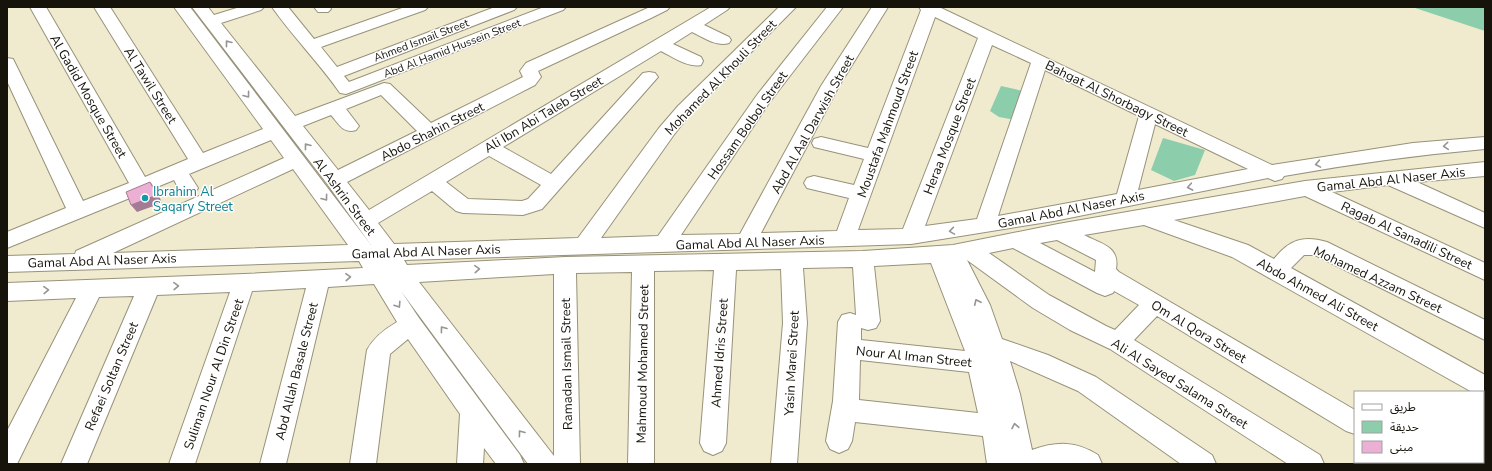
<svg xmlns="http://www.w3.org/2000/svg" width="1492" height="471" font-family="'Nunito Sans','Noto Sans Arabic',sans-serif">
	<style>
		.green { fill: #8cceac }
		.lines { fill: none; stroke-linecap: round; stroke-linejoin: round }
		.minor-casing { stroke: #979279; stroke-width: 2 }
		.minor { fill: #fff; fill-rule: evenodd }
		.shaded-wall { fill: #a47b94 }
		.building { fill: #ebb0d3; stroke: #a47b94 }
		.oneway { stroke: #969591 }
		.culture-dot { fill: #0f9aa8; stroke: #fff; stroke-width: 1.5 }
		.labels { text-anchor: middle; stroke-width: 3; stroke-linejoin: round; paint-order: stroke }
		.far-street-label { font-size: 11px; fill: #15130a; stroke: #fff }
		.street-label { font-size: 13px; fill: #15130a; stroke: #fff }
		.culture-label { font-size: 13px; fill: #0d838f; stroke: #fff; text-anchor: start }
	</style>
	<rect width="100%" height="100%" fill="#f0eacf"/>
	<path class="green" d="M 1412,7 L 1485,7 L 1485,31 Z
		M 1001,86 L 1023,91 L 1020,121 L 999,117 L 990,111 Z
		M 1163,138 L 1205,150 L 1195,175 L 1174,181 L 1151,170 Z"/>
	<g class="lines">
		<defs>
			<path id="minor" d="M 30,7 L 46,7 L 145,177 L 188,159 L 94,7 L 110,7 L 203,153 L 263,129 L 174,7 L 190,7 L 371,245 L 328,185 L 192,7 L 208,7 L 214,15 L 240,7 L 264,7 L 261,10 L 221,23 L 295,116 L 384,83 L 390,84 L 431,123 L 523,77 L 520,71 L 526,63 L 650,7 L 670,7 L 667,10 L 651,18 L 538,71 L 541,77 L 535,85 L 347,182 L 369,210 L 711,7 L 730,7 L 727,10 L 704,25 L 729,37 L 731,40 L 729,43 C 716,47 703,37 692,32 L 673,44 L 701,57 L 703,61 L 701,65 C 688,68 673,57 661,51 L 503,147 L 551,174 L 643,73 L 649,72 L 655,73 L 658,77 L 542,209 L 523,215 L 463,213 L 456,211 L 432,191 L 378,223 L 394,244 L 578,238 L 659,128 L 678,106 L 779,7 L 796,7 L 690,114 L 673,136 L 601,238 L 658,236 L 757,95 L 827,7 L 843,7 L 769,103 L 681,235 L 740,234 L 821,86 L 872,7 L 888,7 L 839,86 L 761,233 L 837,231 L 849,198 L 807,188 L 804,183 L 807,178 L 814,176 L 854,185 L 864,159 L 814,147 L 812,143 L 814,139 L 821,137 L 868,148 L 921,10 L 919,7 L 939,7 L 1272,165 L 1413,143 L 1485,137 L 1485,149 C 1417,155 1351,164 1284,176 L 1282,179 L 1275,181 L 1268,178 L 1054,221 L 911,244 L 404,260 L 407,265 L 565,257 L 863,251 L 953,245 L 1058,224 L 1305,181 L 1485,162 L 1485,176 L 1417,182 L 1485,213 L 1485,228 L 1388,185 L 1332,192 L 1485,263 L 1485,280 L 1305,196 L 1174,220 L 1248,245 L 1274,259 C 1289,240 1303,235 1327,242 L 1485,320 L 1485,340 L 1315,255 L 1304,255 L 1291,268 L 1485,375 L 1485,398 L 1483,397 L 1483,392 L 1472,392 L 1232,257 L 1144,225 L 1084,235 C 1101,244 1120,246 1116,269 L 1119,272 L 1355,410 L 1355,434 L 1346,431 L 1157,316 L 1134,340 L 1320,455 L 1324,464 L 1288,464 L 1110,349 L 1070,330 L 1033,308 L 967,260 L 990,305 L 1002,339 L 1048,355 L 1096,377 L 1212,455 L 1216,464 L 1181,464 L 1078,391 L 1010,361 L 1020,394 L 1032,450 C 1057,441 1076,441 1098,455 L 1102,464 L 987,464 L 983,436 L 855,422 L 852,441 L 848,449 L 839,453 L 830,449 L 826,441 L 833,401 L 838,322 L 842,315 L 850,313 L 856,315 L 853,267 L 803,268 L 807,323 L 797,464 L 771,464 L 783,323 L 781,269 L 736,270 L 726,443 L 722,451 L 713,455 L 704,451 L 700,443 L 714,270 L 654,271 L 654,464 L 628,464 L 632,272 L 576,273 L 580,464 L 528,464 L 401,291 L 419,318 L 520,455 L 524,464 L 496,464 L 484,448 L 483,464 L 457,464 L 460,414 L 408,339 L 390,354 L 376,464 L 350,464 L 367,350 C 374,337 385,329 397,322 L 374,284 L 328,287 L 286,464 L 260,464 L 306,288 L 252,291 L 195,464 L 169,464 L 230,292 L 157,295 L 87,464 L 61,464 L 134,296 L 99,297 L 17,464 L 7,464 L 7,431 L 76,298 L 7,301 L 7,283 L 244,274 L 363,268 L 359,261 L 7,272 L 7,256 L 75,254 L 76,251 L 284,158 L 271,140 L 189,174 L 198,188 L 195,193 L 188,195 L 181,193 L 174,180 L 7,248 L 7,232 L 66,208 L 7,81 L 7,58 L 13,59 L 15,63 L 83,201 L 129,183 ZM 935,17 L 978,38 L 903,229 L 858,230 ZM 992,45 L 1031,63 L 977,219 L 925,226 ZM 1045,70 L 1139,116 L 1117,194 L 998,216 ZM 381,95 L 417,131 L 338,170 L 303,126 L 331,115 C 339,124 343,134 356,130 L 359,126 L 346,109 ZM 1155,124 L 1248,169 L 1138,190 ZM 489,156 L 541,185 L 528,199 L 522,201 L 468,199 L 446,182 ZM 293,169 L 348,245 L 113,253 ZM 1057,240 L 1096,260 L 1095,272 L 1040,243 ZM 1013,248 L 1097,293 L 1105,296 L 1113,293 L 1114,291 L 1139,305 L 1115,330 L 1106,326 L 1049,295 L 989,253 ZM 931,263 L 965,351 L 861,340 L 861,328 L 868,330 L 876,328 L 880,321 L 874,266 ZM 554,274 L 554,456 L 419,282 ZM 860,360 L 969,372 L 978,413 L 859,400 Z
				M 272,7 L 288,7 L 314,39 L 405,7 L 428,7 L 425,10 L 321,47 L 337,67 L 495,7 L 517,7 L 514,10 L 344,76 L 349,82 L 544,7 L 566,7 L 563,10 L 346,94 L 340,93 C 321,65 293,37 272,7 Z
				M 314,7 L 330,7 L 331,9 L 328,12 L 318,12 Z
				M 1409,462 L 1437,462 L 1438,464 L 1410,464 Z"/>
		</defs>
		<use href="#minor" class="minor-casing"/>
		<use href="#minor" class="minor"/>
	</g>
	<path class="shaded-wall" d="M 150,182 L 156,189 L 162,203 L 137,212 L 131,205 Z"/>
	<path class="building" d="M 150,182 L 157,195 L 131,205 L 126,192 Z"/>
	<defs><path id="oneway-chevron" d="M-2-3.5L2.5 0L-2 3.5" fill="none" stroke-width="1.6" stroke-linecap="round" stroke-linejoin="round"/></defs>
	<g class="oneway">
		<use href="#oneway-chevron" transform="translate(228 43) rotate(-128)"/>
		<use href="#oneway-chevron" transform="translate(247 95) rotate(53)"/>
		<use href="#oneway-chevron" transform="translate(307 146) rotate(-128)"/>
		<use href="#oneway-chevron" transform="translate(1446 146) rotate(175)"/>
		<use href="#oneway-chevron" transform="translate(1318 164) rotate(170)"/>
		<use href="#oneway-chevron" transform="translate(1190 187) rotate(169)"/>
		<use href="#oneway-chevron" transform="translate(325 198) rotate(53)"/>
		<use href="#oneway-chevron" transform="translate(952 231) rotate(171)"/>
		<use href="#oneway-chevron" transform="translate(477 269) rotate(-3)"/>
		<use href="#oneway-chevron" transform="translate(348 277) rotate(-3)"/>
		<use href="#oneway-chevron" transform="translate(176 286) rotate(-2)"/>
		<use href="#oneway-chevron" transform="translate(46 290) rotate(-2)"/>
		<use href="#oneway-chevron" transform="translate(977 302) rotate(-115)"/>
		<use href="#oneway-chevron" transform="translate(398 305) rotate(57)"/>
		<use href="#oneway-chevron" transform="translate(443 329) rotate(-127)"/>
		<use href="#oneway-chevron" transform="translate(1015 426) rotate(-101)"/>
		<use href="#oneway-chevron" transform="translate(521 433) rotate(-127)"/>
	</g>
	<circle class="culture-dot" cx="145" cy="198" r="4"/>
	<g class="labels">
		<g class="far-street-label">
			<text transform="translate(421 40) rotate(-21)" y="4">Ahmed Ismail Street</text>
			<text transform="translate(452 48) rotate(-21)" y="4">Abd Al Hamid Hussein Street</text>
		</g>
		<g class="street-label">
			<text transform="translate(720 77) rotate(-46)" y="5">Mohamed Al Khouli Street</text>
			<text transform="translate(151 85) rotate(58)" y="5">Al Tawil Street</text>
			<text transform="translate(89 96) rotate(60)" y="5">Al Gadid Mosque Street</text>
			<text transform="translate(1117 98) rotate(26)" y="5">Bahgat Al Shorbagy Street</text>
			<text transform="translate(543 114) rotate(-31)" y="5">Ali Ibn Abi Taleb Street</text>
			<text transform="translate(812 124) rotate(-61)" y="5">Abd Al Aal Darwish Street</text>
			<text transform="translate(887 124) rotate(-70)" y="5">Moustafa Mahmoud Street</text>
			<text transform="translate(747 125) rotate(-55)" y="5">Hossam Bolbol Street</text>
			<text transform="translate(432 131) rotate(-27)" y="5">Abdo Shahin Street</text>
			<text transform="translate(949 136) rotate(-69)" y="5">Heraa Mosque Street</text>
			<text transform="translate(1391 179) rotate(-6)" y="5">Gamal Abd Al Naser Axis</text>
			<text transform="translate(345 196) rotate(53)" y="5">Al Ashrin Street</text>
			<text transform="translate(1071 209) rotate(-11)" y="5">Gamal Abd Al Naser Axis</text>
			<text transform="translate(1407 235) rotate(25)" y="5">Ragab Al Sanadili Street</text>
			<text transform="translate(750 242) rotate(-2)" y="5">Gamal Abd Al Naser Axis</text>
			<text transform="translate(426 251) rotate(-2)" y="5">Gamal Abd Al Naser Axis</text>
			<text transform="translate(102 260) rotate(-2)" y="5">Gamal Abd Al Naser Axis</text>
			<text transform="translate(1378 279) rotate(25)" y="5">Mohamed Azzam Street</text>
			<text transform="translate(1318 294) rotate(29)" y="5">Abdo Ahmed Ali Street</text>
			<text transform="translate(1199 331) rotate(31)" y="5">Om Al Qora Street</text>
			<text transform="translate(719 353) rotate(-86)" y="5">Ahmed Idris Street</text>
			<text transform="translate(914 356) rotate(6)" y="5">Nour Al Iman Street</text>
			<text transform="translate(791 363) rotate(-87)" y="5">Yasin Marei Street</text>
			<text transform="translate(566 364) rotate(-91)" y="5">Ramadan Ismail Street</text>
			<text transform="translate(642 364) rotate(-89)" y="5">Mahmoud Mohamed Street</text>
			<text transform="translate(296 371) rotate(-76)" y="5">Abd Allah Basale Street</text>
			<text transform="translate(213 374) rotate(-71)" y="5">Suliman Nour Al Din Street</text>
			<text transform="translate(111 376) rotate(-67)" y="5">Refaei Soltan Street</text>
			<text transform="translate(1180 383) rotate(32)" y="5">Ali Al Sayed Salama Street</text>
		</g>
		<g class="culture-label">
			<text x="153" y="196">Ibrahim Al<tspan x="153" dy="15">Saqary Street</tspan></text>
		</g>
	</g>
	<rect width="1492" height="471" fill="none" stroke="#15130a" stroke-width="16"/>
	<rect x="1354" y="391" width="130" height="72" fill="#ffffff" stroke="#a1a19d"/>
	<rect x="1362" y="404" width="20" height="6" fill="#ffffff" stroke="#a1a19d"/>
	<text x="1390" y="411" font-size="12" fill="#15130a">طريق</text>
	<rect x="1362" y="421" width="20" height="12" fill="#8cceac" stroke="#a1a19d"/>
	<text x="1390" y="431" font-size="12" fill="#15130a">حديقة</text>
	<rect x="1362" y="441" width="20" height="12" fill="#ebb0d3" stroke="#a1a19d"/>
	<text x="1390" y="451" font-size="12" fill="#15130a">مبنى</text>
</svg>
